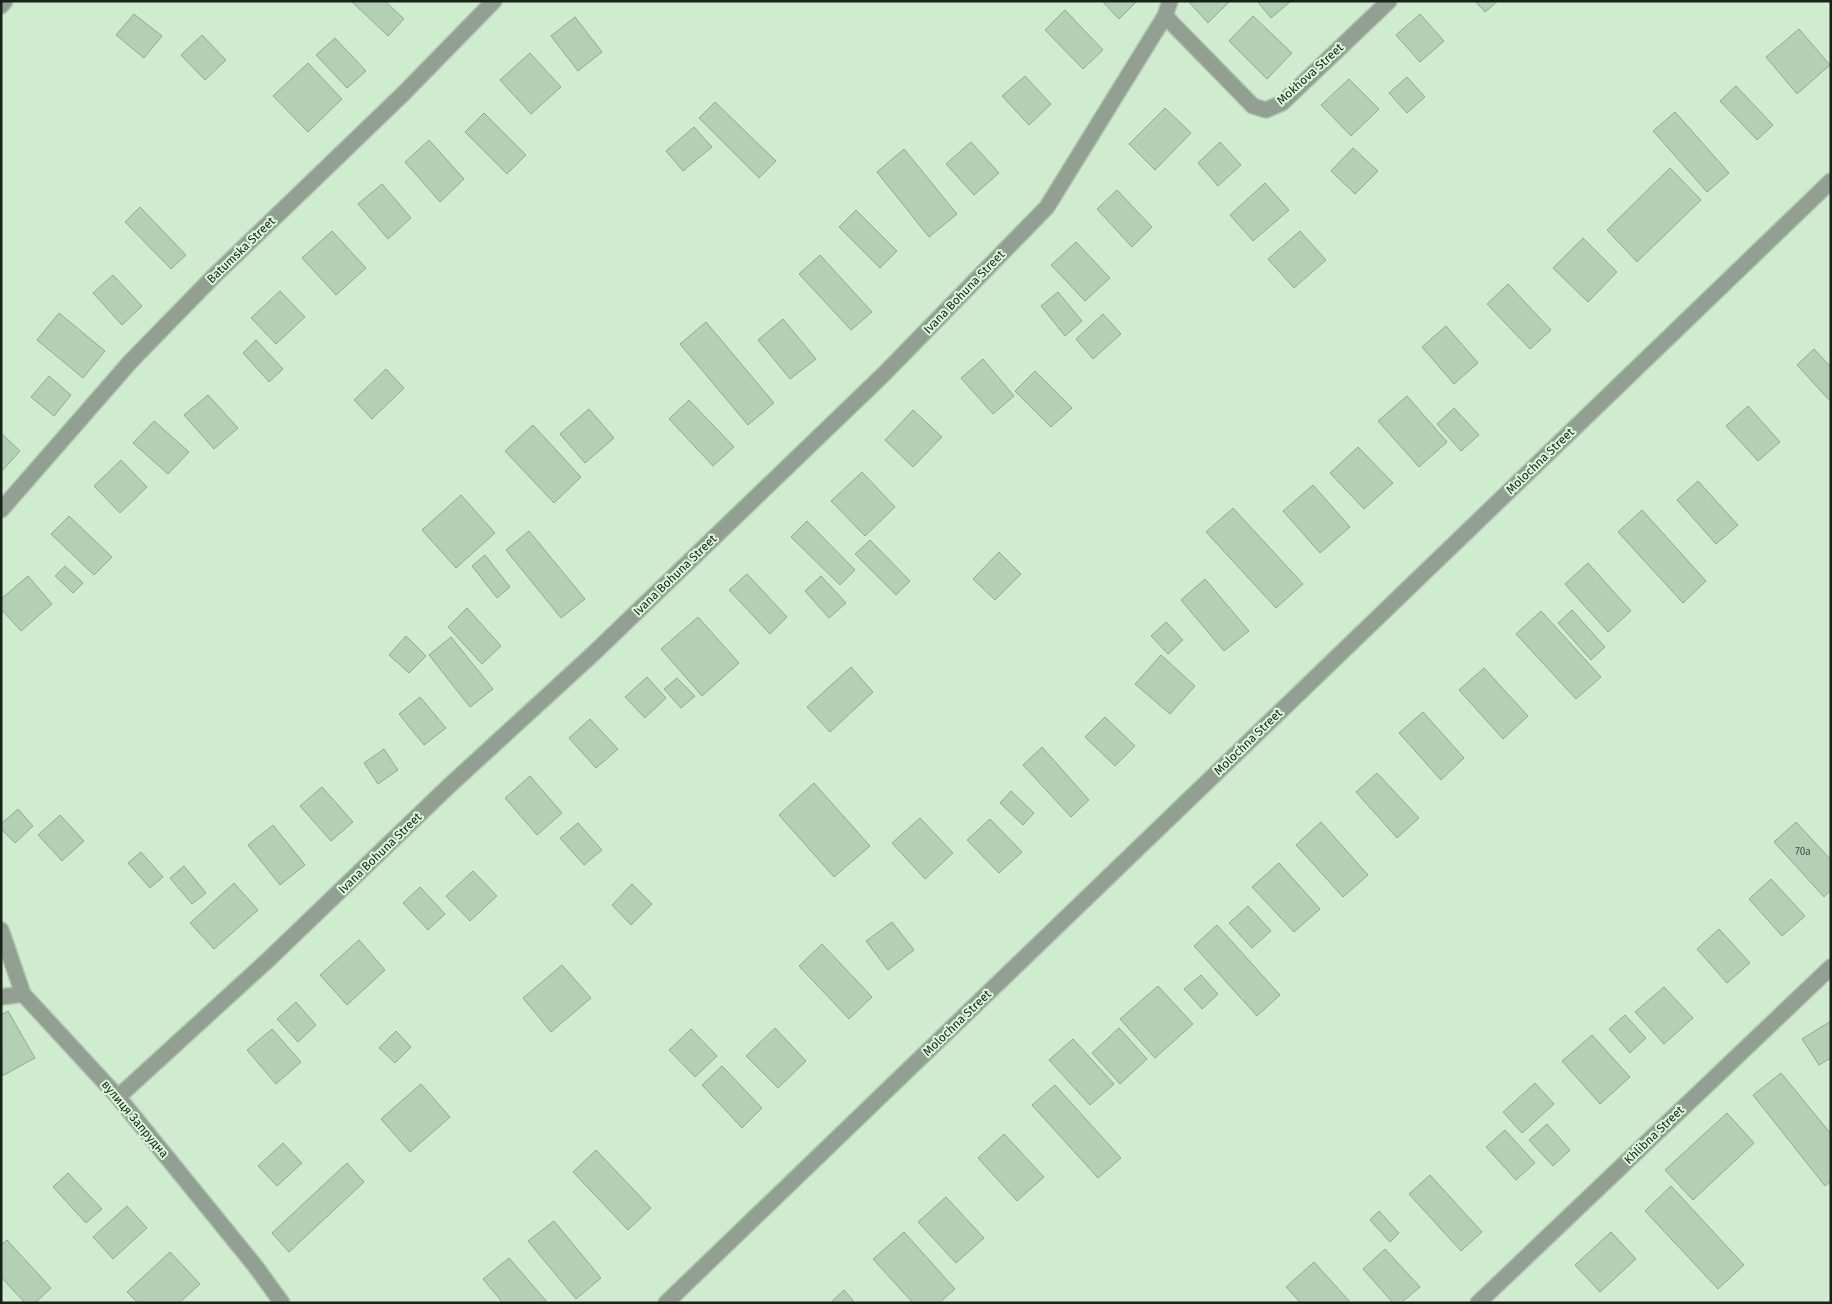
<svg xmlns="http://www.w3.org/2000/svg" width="1832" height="1304" font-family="'Fira Sans',sans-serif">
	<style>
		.building { fill: #b3d0b4; stroke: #8faa8f }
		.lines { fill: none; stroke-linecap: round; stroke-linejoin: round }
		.street-casing { stroke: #aec8ae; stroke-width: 18 }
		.street { stroke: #939f93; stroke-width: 15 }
		.labels { text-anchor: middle; stroke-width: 4; stroke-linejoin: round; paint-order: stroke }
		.number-label { font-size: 10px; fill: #3f4e3f }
		.street-label { font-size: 12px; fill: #182318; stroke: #dcf9dc }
	</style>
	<rect width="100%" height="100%" fill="#cfeccf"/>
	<path class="building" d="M 351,1 L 385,1 L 404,19 L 388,36 Z
		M 1102,1 L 1137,1 L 1119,19 Z
		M 1188,1 L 1230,1 L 1208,23 Z
		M 1257,1 L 1290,1 L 1290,2 L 1271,18 Z
		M 1475,1 L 1498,1 L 1485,12 Z
		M 1065,10 L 1103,50 L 1083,69 L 1045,30 Z
		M 134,14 L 162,36 L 144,58 L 116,35 Z
		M 1420,14 L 1444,41 L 1420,62 L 1396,35 Z
		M 1253,16 L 1292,53 L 1267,79 L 1229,41 Z
		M 575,17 L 602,52 L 578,71 L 551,36 Z
		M 1799,29 L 1830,65 L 1797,94 L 1766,57 Z
		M 202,35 L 226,60 L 205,80 L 181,55 Z
		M 335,38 L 366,71 L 347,88 L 316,55 Z
		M 530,53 L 561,87 L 531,114 L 500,80 Z
		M 308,63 L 342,99 L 308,132 L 273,96 Z
		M 1025,76 L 1051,104 L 1029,125 L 1002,96 Z
		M 1407,77 L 1425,97 L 1407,113 L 1389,93 Z
		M 1349,79 L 1379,109 L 1351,136 L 1321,105 Z
		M 1736,86 L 1773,125 L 1757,140 L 1720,101 Z
		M 715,102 L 776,161 L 759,178 L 699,118 Z
		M 1165,108 L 1191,133 L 1155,170 L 1129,144 Z
		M 1675,112 L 1729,173 L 1707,192 L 1653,131 Z
		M 484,113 L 526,155 L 507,174 L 465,132 Z
		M 694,127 L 712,147 L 683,171 L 666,151 Z
		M 429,140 L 464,179 L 440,202 L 405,162 Z
		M 971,142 L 999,173 L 974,195 L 946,164 Z
		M 1220,142 L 1241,165 L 1218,186 L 1198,163 Z
		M 1353,148 L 1378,171 L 1355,194 L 1331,171 Z
		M 904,149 L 957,214 L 929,237 L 877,172 Z
		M 1670,168 L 1701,200 L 1637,262 L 1607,230 Z
		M 1265,183 L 1289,210 L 1253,241 L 1230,215 Z
		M 382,184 L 411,218 L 388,239 L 358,204 Z
		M 1117,190 L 1152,227 L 1132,247 L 1097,209 Z
		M 140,207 L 186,255 L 171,269 L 125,222 Z
		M 856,210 L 897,251 L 880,268 L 839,227 Z
		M 332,231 L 366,268 L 336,295 L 302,258 Z
		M 1300,231 L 1326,260 L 1294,288 L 1268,259 Z
		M 1583,238 L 1617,272 L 1588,302 L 1553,268 Z
		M 1076,242 L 1110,278 L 1085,301 L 1051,265 Z
		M 820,255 L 872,312 L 851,330 L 799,274 Z
		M 113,275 L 142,306 L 122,325 L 93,293 Z
		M 1508,284 L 1551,330 L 1530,349 L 1487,304 Z
		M 280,291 L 305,317 L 276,344 L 251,318 Z
		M 1058,292 L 1082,321 L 1065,336 L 1041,306 Z
		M 59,313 L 105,351 L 83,378 L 37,340 Z
		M 1103,314 L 1121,334 L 1093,359 L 1076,339 Z
		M 783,319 L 816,359 L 790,379 L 758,340 Z
		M 706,322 L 774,403 L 748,425 L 680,344 Z
		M 1446,326 L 1478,363 L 1454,384 L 1422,347 Z
		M 256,340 L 283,369 L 269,382 L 243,353 Z
		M 1814,349 L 1831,367 L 1831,402 L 1797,365 Z
		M 983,359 L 1014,396 L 993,414 L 961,378 Z
		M 386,369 L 404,388 L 372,419 L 354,400 Z
		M 1035,371 L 1072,408 L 1051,427 L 1015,391 Z
		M 49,376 L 71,395 L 54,416 L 31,397 Z
		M 208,395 L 238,428 L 214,449 L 184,415 Z
		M 1407,396 L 1447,442 L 1419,467 L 1378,421 Z
		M 689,400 L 734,447 L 713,466 L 669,419 Z
		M 1748,406 L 1780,442 L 1758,461 L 1726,426 Z
		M 1454,408 L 1479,435 L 1461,451 L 1437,424 Z
		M 589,409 L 614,438 L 585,463 L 560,434 Z
		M 913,410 L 942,437 L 913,467 L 885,440 Z
		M 154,421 L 189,452 L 168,474 L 133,443 Z
		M 533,425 L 581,477 L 554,503 L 505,451 Z
		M 1,433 L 20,451 L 1,472 Z
		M 1358,447 L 1393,483 L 1364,509 L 1330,473 Z
		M 121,460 L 147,487 L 120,513 L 94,486 Z
		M 862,472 L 895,507 L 865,536 L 831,501 Z
		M 1698,481 L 1738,525 L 1716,544 L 1677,500 Z
		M 1313,485 L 1350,527 L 1320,553 L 1283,511 Z
		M 461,495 L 495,533 L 456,568 L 422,530 Z
		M 1233,508 L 1303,584 L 1276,608 L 1206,532 Z
		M 1642,510 L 1706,581 L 1683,603 L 1618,532 Z
		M 69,516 L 112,557 L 94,575 L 51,534 Z
		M 807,521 L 855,570 L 840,585 L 791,537 Z
		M 529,531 L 585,599 L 561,618 L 506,550 Z
		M 870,540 L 910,581 L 896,595 L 855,554 Z
		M 999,552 L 1021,574 L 995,600 L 973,579 Z
		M 485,555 L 510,587 L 497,598 L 472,566 Z
		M 1588,563 L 1631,611 L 1608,632 L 1565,584 Z
		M 65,566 L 83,583 L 73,593 L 55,576 Z
		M 747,574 L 787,617 L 770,634 L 729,590 Z
		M 28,576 L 52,604 L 21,631 L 1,609 L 1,599 Z
		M 821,576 L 846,603 L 829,618 L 805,591 Z
		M 1205,579 L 1249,631 L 1224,651 L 1181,600 Z
		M 467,608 L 501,646 L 482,664 L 448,627 Z
		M 1572,610 L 1605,647 L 1591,660 L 1558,623 Z
		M 1541,611 L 1601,677 L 1576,699 L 1516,634 Z
		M 698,617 L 739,663 L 702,696 L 661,649 Z
		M 1166,622 L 1183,640 L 1168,654 L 1151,636 Z
		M 406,636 L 426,656 L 409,673 L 389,655 Z
		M 451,637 L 493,689 L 470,707 L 429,655 Z
		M 1161,655 L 1195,686 L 1170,714 L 1135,684 Z
		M 851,667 L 873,692 L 830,732 L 807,707 Z
		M 1484,668 L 1528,716 L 1503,739 L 1459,690 Z
		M 647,677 L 666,698 L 645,718 L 625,697 Z
		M 677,678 L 695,696 L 681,708 L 664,689 Z
		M 420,697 L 446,728 L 424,745 L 399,714 Z
		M 1423,712 L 1464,758 L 1441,780 L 1399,733 Z
		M 1105,717 L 1135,746 L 1115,766 L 1085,737 Z
		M 590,719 L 618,749 L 596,768 L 569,738 Z
		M 1042,747 L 1089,800 L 1071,817 L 1023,765 Z
		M 384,749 L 398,770 L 378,784 L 364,763 Z
		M 1377,773 L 1419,818 L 1397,838 L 1356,792 Z
		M 530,776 L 562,813 L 537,835 L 505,798 Z
		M 814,783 L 870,846 L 834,877 L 779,815 Z
		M 322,787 L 353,822 L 331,841 L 300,806 Z
		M 1011,791 L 1034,813 L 1023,825 L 1000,803 Z
		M 18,809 L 33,826 L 15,843 L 1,829 L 1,824 Z
		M 60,815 L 84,841 L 62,861 L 38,835 Z
		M 920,818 L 953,853 L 925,879 L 892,843 Z
		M 990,819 L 1022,852 L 999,873 L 967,840 Z
		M 1321,822 L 1368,875 L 1343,897 L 1296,845 Z
		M 1796,822 L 1831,860 L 1831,890 L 1824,897 L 1774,842 Z
		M 578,823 L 602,850 L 584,865 L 560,838 Z
		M 273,825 L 305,865 L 280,885 L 248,845 Z
		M 141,852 L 163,877 L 150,888 L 128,863 Z
		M 1279,863 L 1320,909 L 1294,932 L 1252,887 Z
		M 184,866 L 206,893 L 192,904 L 170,878 Z
		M 473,871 L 497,896 L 470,921 L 446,896 Z
		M 1771,879 L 1805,916 L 1782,936 L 1749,899 Z
		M 234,883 L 258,910 L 214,949 L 190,923 Z
		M 632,884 L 652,904 L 631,925 L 612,905 Z
		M 420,887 L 445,914 L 428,930 L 403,903 Z
		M 1248,906 L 1271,931 L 1252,948 L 1229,923 Z
		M 892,922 L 914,950 L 888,970 L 866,941 Z
		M 1217,925 L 1280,995 L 1257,1016 L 1194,946 Z
		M 1719,929 L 1750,963 L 1727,983 L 1697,949 Z
		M 359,940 L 385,970 L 347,1005 L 320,975 Z
		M 822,944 L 872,997 L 849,1019 L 799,966 Z
		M 562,965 L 591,998 L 551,1032 L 523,998 Z
		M 1201,975 L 1218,994 L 1202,1009 L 1184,989 Z
		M 1158,986 L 1193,1024 L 1155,1058 L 1120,1019 Z
		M 1664,987 L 1693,1018 L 1664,1044 L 1635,1012 Z
		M 296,1002 L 316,1025 L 298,1042 L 277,1019 Z
		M 8,1011 L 35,1058 L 2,1076 L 1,1015 Z
		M 1625,1015 L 1646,1038 L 1630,1053 L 1609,1029 Z
		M 1831,1021 L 1831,1058 L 1819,1065 L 1802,1039 Z
		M 775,1028 L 806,1061 L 778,1088 L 746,1056 Z
		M 1119,1028 L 1147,1059 L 1120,1084 L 1092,1053 Z
		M 272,1029 L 301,1062 L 276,1084 L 247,1050 Z
		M 691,1029 L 717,1056 L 695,1077 L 669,1050 Z
		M 396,1031 L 411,1047 L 395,1063 L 379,1048 Z
		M 1592,1035 L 1630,1077 L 1600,1104 L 1562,1061 Z
		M 1073,1039 L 1114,1084 L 1090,1105 L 1049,1060 Z
		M 722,1066 L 762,1108 L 742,1128 L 702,1085 Z
		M 1781,1073 L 1831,1134 L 1831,1181 L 1825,1186 L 1753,1095 Z
		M 1535,1083 L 1554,1104 L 1522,1133 L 1503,1112 Z
		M 421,1084 L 450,1117 L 410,1152 L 381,1119 Z
		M 1055,1085 L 1121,1158 L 1098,1178 L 1032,1105 Z
		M 1727,1113 L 1754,1143 L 1693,1200 L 1665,1170 Z
		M 1547,1124 L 1570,1150 L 1553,1166 L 1529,1140 Z
		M 1505,1130 L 1535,1163 L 1516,1180 L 1486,1147 Z
		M 1004,1134 L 1044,1177 L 1017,1201 L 978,1158 Z
		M 283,1143 L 302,1163 L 277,1186 L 258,1166 Z
		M 596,1150 L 651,1208 L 628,1230 L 573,1172 Z
		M 347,1163 L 364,1182 L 289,1252 L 272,1233 Z
		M 68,1173 L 102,1209 L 86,1223 L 53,1187 Z
		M 1430,1175 L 1482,1232 L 1461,1251 L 1409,1194 Z
		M 1671,1186 L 1744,1265 L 1718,1289 L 1645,1211 Z
		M 946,1197 L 984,1238 L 956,1263 L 918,1222 Z
		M 127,1206 L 147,1228 L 113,1259 L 93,1237 Z
		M 1379,1211 L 1399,1233 L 1390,1242 L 1370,1220 Z
		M 554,1221 L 601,1278 L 576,1299 L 528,1241 Z
		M 904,1232 L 955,1289 L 939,1303 L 913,1303 L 873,1259 Z
		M 1611,1232 L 1636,1259 L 1600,1292 L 1575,1265 Z
		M 7,1240 L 51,1288 L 35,1303 L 25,1303 L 1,1277 L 1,1245 Z
		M 1385,1249 L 1420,1287 L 1401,1303 L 1393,1303 L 1363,1269 Z
		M 170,1252 L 200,1284 L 179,1303 L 138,1303 L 127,1292 Z
		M 509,1258 L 548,1303 L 503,1303 L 483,1279 Z
		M 1314,1262 L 1351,1303 L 1301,1303 L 1286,1287 Z
		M 844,1290 L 855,1303 L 830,1303 Z"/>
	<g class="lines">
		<defs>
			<path id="street" d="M 1,6 L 5,1
				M 1165,16 L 1253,106 L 1266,110 L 1282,103 L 1389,1
				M 1,510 L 131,361 L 214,276 L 403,94 L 494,1
				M 1,930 L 23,994 L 118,1097 L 256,1267 L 282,1303
				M 1,997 L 23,994
				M 118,1097 L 268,960 L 450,785 L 594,653 L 884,374 L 1047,207 L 1165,16 L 1170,1
				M 666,1303 L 1831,181
				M 1478,1303 L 1831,967"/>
		</defs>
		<use href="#street" class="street-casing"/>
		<use href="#street" class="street"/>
	</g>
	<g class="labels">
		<g class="number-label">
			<text x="1803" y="855">70а</text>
		</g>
		<g class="street-label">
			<text transform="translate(1310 74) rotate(-42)" y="4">Mokhova Street</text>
			<text transform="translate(241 250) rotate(-44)" y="4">Batumska Street</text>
			<text transform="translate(964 292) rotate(-46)" y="4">Ivana Bohuna Street</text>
			<text transform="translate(1540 461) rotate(-44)" y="4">Molochna Street</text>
			<text transform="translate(675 575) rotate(-44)" y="4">Ivana Bohuna Street</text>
			<text transform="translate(1248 742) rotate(-44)" y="4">Molochna Street</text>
			<text transform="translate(380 853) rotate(-44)" y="4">Ivana Bohuna Street</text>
			<text transform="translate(957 1023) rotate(-44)" y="4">Molochna Street</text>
			<text transform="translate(135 1119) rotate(50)" y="4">вулиця Запрудна</text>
			<text transform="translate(1654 1135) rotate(-44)" y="4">Khlibna Street</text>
		</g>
	</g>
	<rect width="1832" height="1304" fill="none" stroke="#182318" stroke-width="5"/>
</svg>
